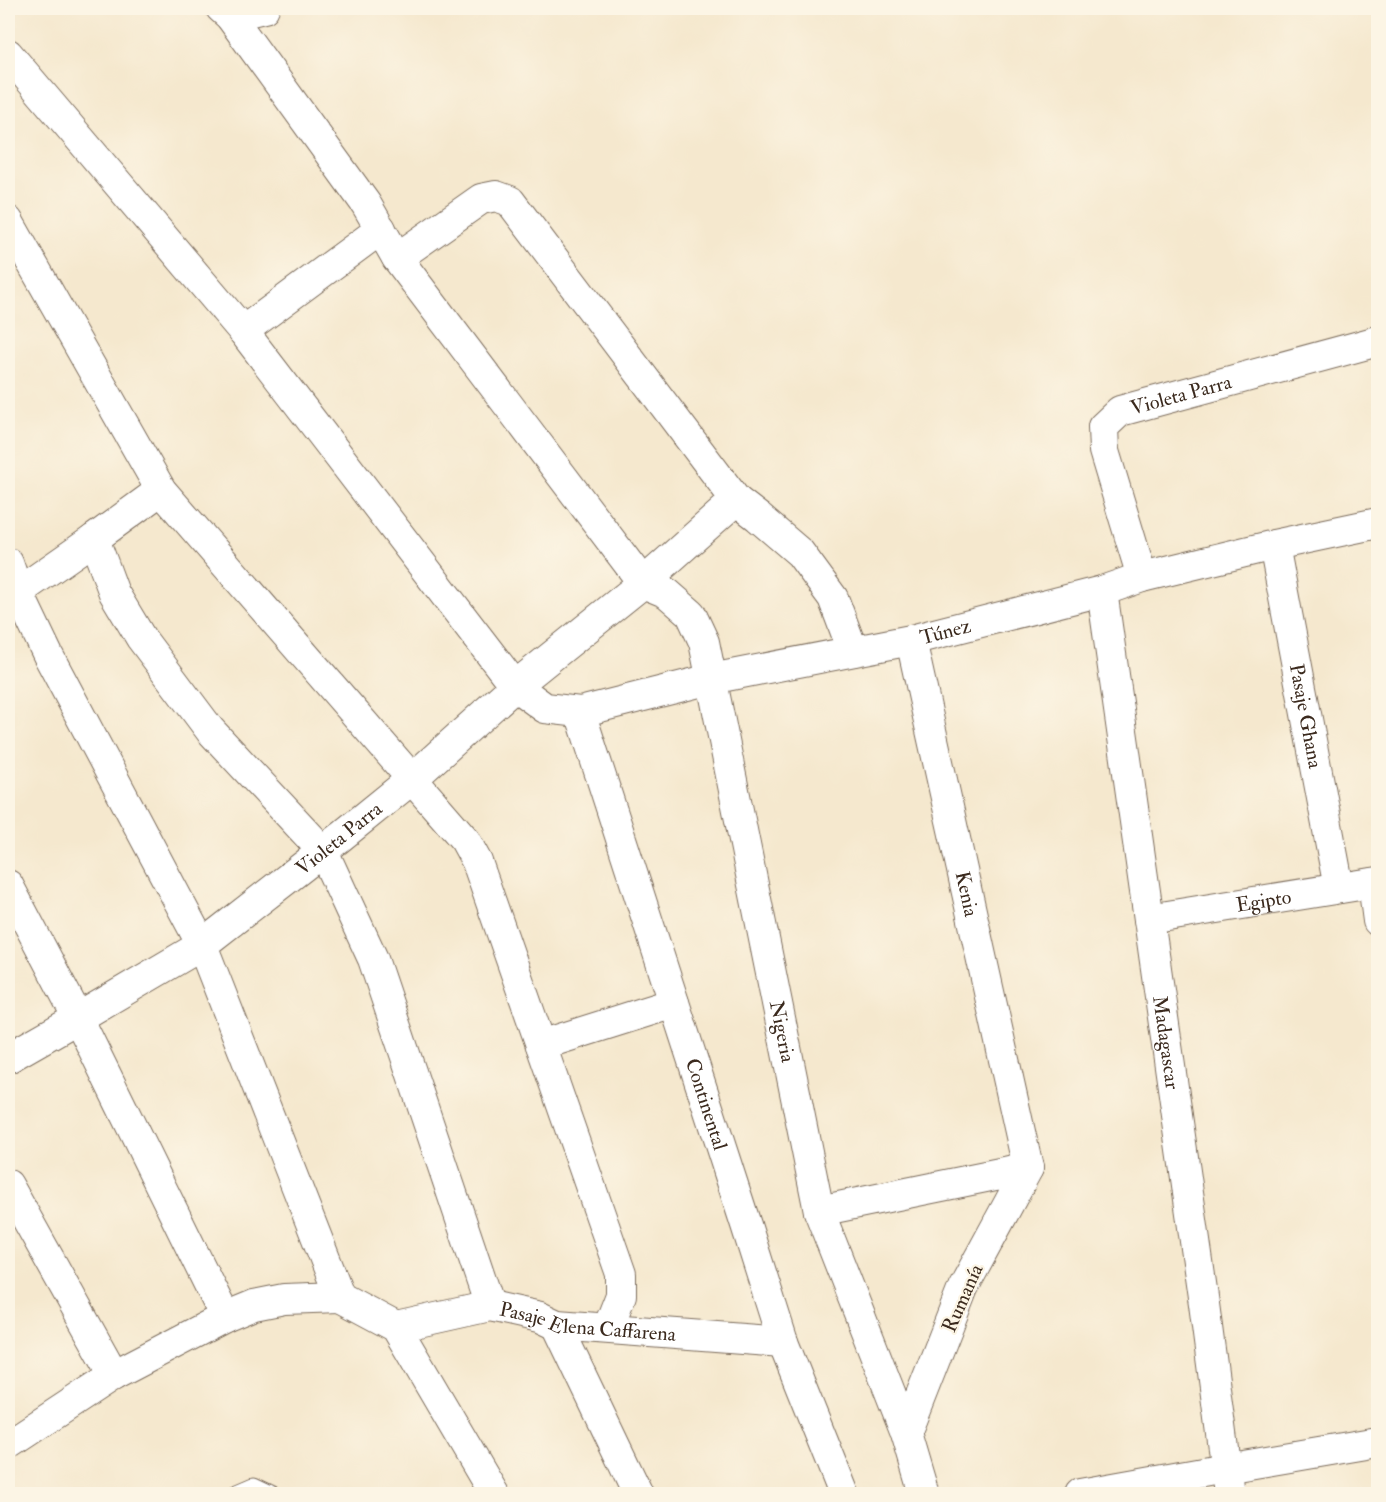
<svg xmlns="http://www.w3.org/2000/svg" width="1386" height="1502" font-family="'IM FELL Double Pica',serif">
	<style>
		.lines { fill: none; stroke-linecap: round; stroke-linejoin: round }
		.service-casing { stroke: #7c6c5c; stroke-width: 17 }
		.minor-casing { stroke: #7c6c5c; stroke-width: 32 }
		.service { stroke: #fff; stroke-width: 15 }
		.minor { stroke: #fff; stroke-width: 30 }
		.labels { text-anchor: middle; stroke-width: 4.5; stroke-linejoin: round; paint-order: stroke }
		.street-label { font-size: 20px; fill: #3b2a1e; stroke: #fcf5e5 }
	</style>
	<rect width="100%" height="100%" fill="#fcf5e5"/>
	<filter id="ink" filterUnits="userSpaceOnUse"><feTurbulence type="fractalNoise" baseFrequency=".0167" numOctaves="2"/><feDisplacementMap in="SourceGraphic" scale="12" xChannelSelector="R" yChannelSelector="G"/><feConvolveMatrix kernelMatrix="1 2 1 2 8 2 1 2 1" color-interpolation-filters="sRGB"/></filter>
	<filter id="wash" filterUnits="userSpaceOnUse"><feTurbulence type="fractalNoise" baseFrequency=".008" numOctaves="4" result="noise"/><feDisplacementMap in="SourceGraphic" scale="24" xChannelSelector="R" yChannelSelector="G"/><feGaussianBlur stdDeviation="1.35" result="paint"/><feColorMatrix in="noise" values="0 0 0 0 0 0 0 0 0 0 0 0 0 0 0 0 0 1.4 0 .05"/><feComposite in="paint" operator="in"/></filter>
	<g filter="url(#wash)">
		<rect width="100%" height="100%" fill="#f5e8ce"/>
	</g>
	<g filter="url(#ink)">
		<g class="lines">
			<defs>
				<path id="service" d="M 233,1494 L 254,1485 L 273,1494"/>
				<g id="minor">
					<path d="M 221,8 L 230,16 L 366,204 L 397,258 L 643,583"/>
					<path d="M 230,16 L 264,8"/>
					<path id="s1" d="M 8,54 L 243,331 L 515,686 L 545,708 L 580,712 L 711,679 L 911,640 L 1102,591 L 1142,577 L 1274,545 L 1378,523"/>
					<path d="M 8,221 L 161,490 L 465,840 L 477,862 L 621,1274 L 621,1295 L 608,1328"/>
					<path d="M 243,331 L 381,229"/>
					<path d="M 736,500 L 758,517 L 800,553 L 833,598 L 853,651"/>
					<path d="M 94,539 L 114,593 L 141,638 L 210,730 L 323,851 L 373,959 L 490,1306"/>
					<path id="s2" d="M 1274,545 L 1339,888"/>
					<path d="M 8,563 L 18,592 L 48,655 L 202,945 L 340,1297 L 396,1327 L 494,1494"/>
					<path id="s3" d="M 1142,577 L 1104,451 L 1103,427 L 1120,411 L 1378,341"/>
					<path id="s4" d="M 643,583 L 667,593 L 691,614 L 704,642 L 819,1211 L 906,1433 L 924,1494"/>
					<path id="s5" d="M 1102,591 L 1204,1304 L 1229,1494"/>
					<path d="M 8,597 L 18,592 L 94,539 L 161,490"/>
					<path id="s6" d="M 911,640 L 1028,1168"/>
					<path id="s7" d="M 580,712 L 746,1225 L 783,1342 L 844,1494"/>
					<path d="M 1373,883 L 1378,921"/>
					<path d="M 8,885 L 78,1018 L 225,1317"/>
					<path id="s8" d="M 1149,919 L 1378,882"/>
					<path d="M 541,1045 L 674,1003"/>
					<path id="s9" d="M 8,1058 L 78,1018 L 202,945 L 323,851 L 412,779 L 515,686 L 643,583 L 736,500 L 510,201 L 496,196 L 481,199 L 397,258"/>
					<path d="M 8,1185 L 114,1375"/>
					<path d="M 819,1211 L 1005,1173 L 1028,1168 L 963,1288 L 906,1433"/>
					<path d="M 557,1325 L 638,1494"/>
					<path id="s10" d="M 396,1327 L 490,1306 L 540,1317 L 557,1325 L 783,1342"/>
					<path d="M 8,1445 L 114,1375 L 225,1317 L 254,1305 L 284,1299 L 340,1297"/>
					<path d="M 1080,1494 L 1225,1468 L 1378,1442"/>
				</g>
			</defs>
			<use href="#service" class="service-casing"/>
			<use href="#minor" class="minor-casing"/>
			<use href="#service" class="service"/>
			<use href="#minor" class="minor"/>
		</g>
	</g>
	<g class="labels">
		<g class="street-label">
			<text dy="7" stroke="none"><textPath href="#s3" startOffset="242">Violeta Parra</textPath></text>
			<text dy="7" stroke="none"><textPath href="#s1" startOffset="1257">Túnez</textPath></text>
			<text dy="7" stroke="none"><textPath href="#s2" startOffset="174">Pasaje Ghana</textPath></text>
			<text dy="7" stroke="none"><textPath href="#s9" startOffset="398">Violeta Parra</textPath></text>
			<text dy="7" stroke="none"><textPath href="#s6" startOffset="260">Kenia</textPath></text>
			<text dy="7" stroke="none"><textPath href="#s8" startOffset="116">Egipto</textPath></text>
			<text dy="7" stroke="none"><textPath href="#s4" startOffset="486">Nigeria</textPath></text>
			<text dy="7" stroke="none"><textPath href="#s5" startOffset="456">Madagascar</textPath></text>
			<text dy="7" stroke="none"><textPath href="#s7" startOffset="412">Continental</textPath></text>
			<text transform="translate(962 1298) rotate(-66)" y="7">Rumanía</text>
			<text dy="7" stroke="none"><textPath href="#s10" startOffset="196">Pasaje Elena Caffarena</textPath></text>
		</g>
	</g>
	<rect width="1386" height="1502" fill="none" stroke="#fcf5e5" stroke-width="30"/>
</svg>
